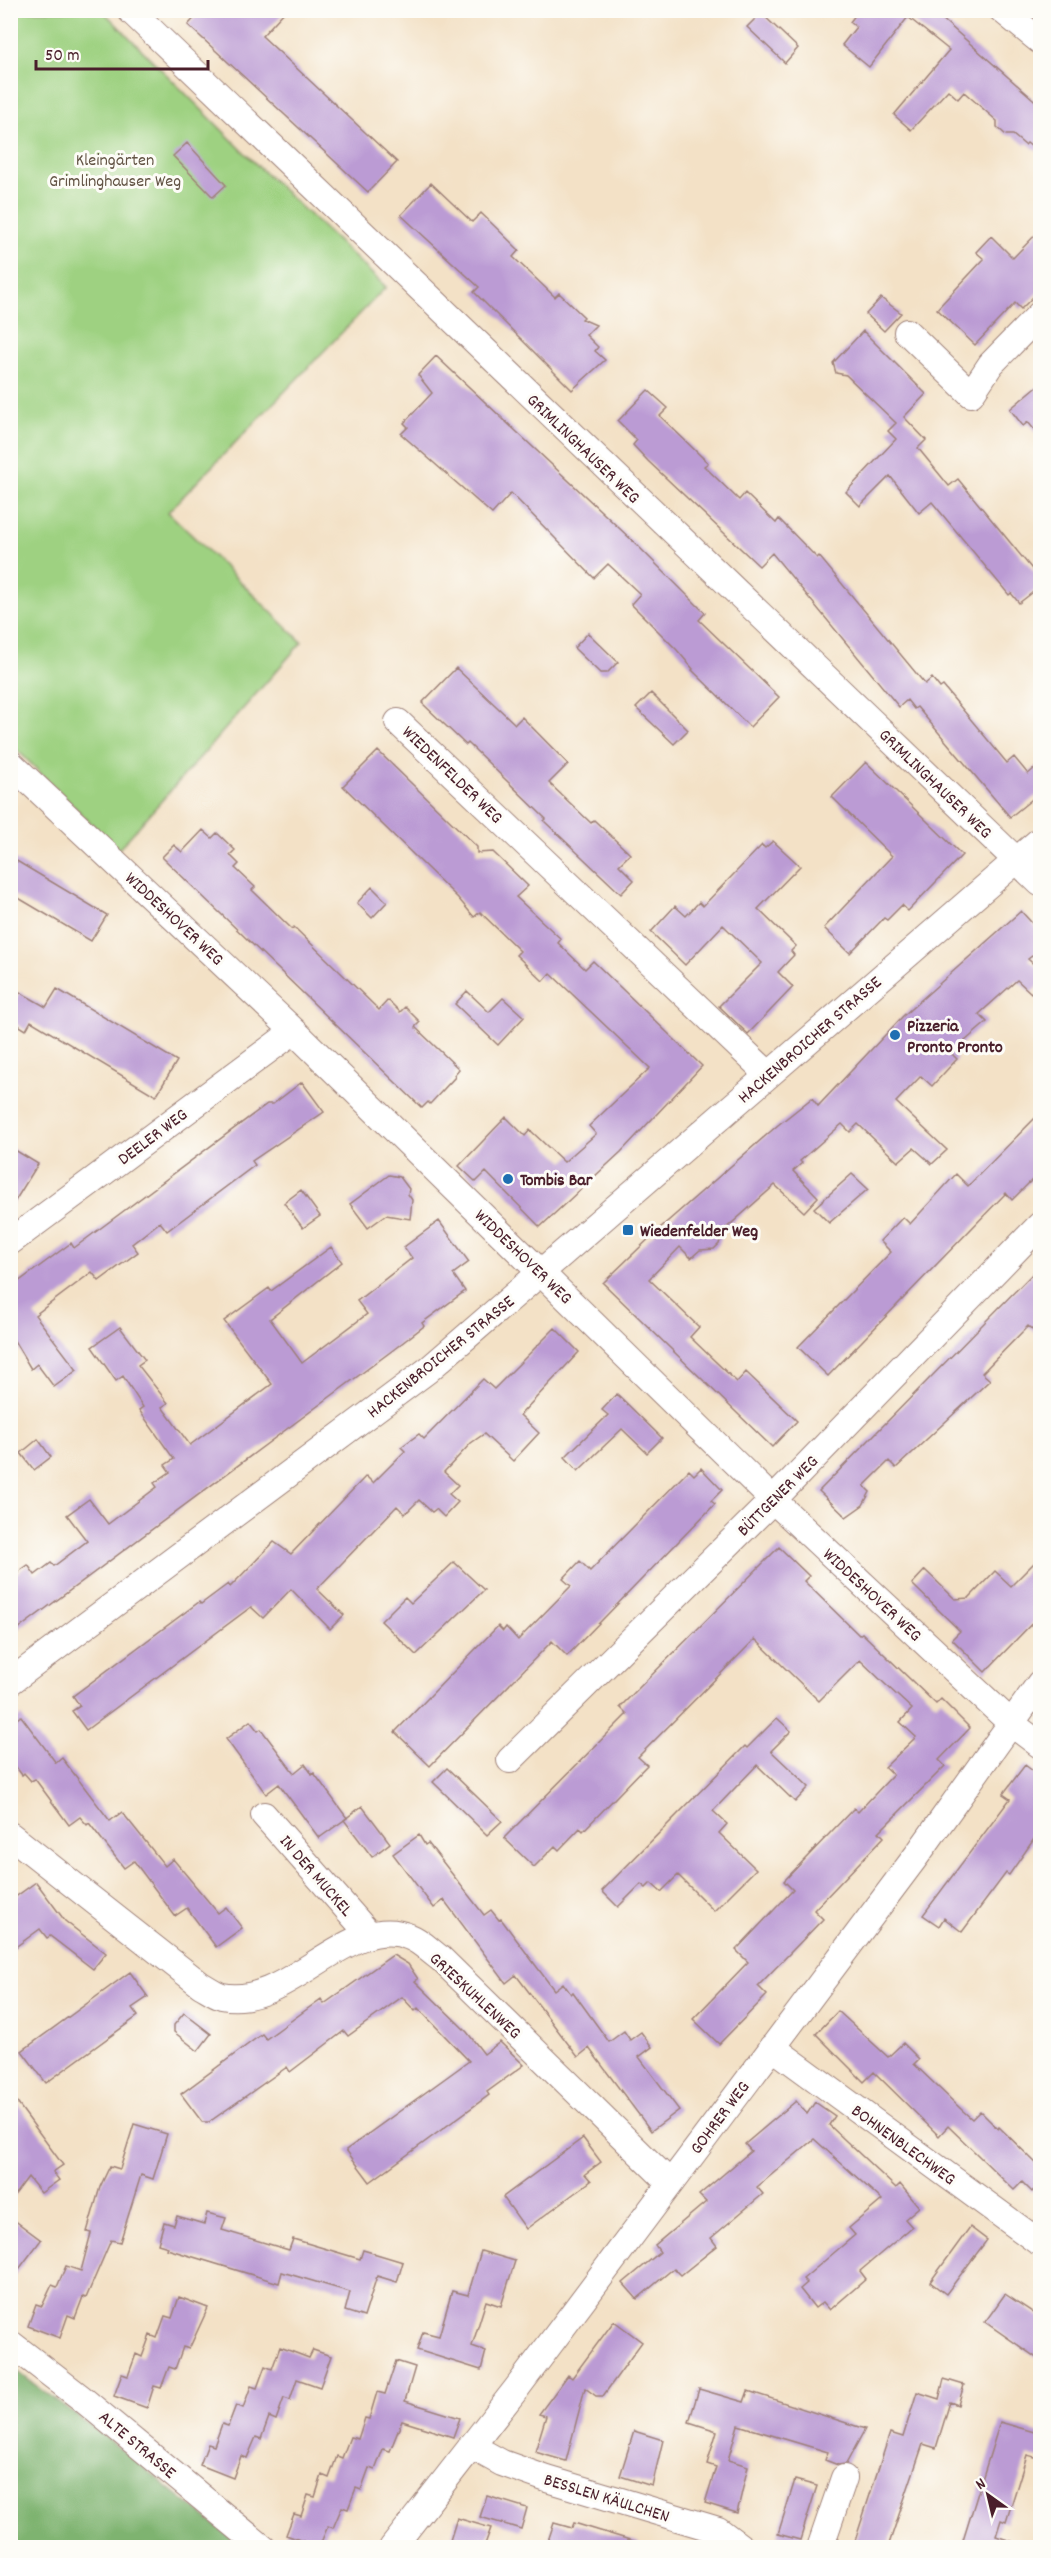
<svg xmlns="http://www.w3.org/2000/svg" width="1051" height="2558" font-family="Dekko,sans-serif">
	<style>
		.green { fill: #9ed181; stroke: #747856; stroke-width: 1.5 }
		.forest { fill: #7eb36f; stroke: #64694d; stroke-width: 1.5 }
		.building { fill: #bb9bd4 }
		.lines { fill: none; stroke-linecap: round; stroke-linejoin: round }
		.minor-casing { stroke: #9e8078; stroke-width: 28 }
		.minor { stroke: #fff; stroke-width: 26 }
		.poi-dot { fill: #1f6fb2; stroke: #fdfcf7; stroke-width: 2 }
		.labels { text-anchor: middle; stroke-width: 6; stroke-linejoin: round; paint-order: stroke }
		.park-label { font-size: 18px; fill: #635445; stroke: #fdfcf7 }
		.street-label { font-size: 18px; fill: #4a1f2b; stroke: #fdfcf7 }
		.poi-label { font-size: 18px; font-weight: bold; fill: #4a1f2b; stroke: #fdfcf7; text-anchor: start }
	</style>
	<rect width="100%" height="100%" fill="#fdfcf7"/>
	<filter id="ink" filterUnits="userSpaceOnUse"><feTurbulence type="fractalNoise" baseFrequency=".0167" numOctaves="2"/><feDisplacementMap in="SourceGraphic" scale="12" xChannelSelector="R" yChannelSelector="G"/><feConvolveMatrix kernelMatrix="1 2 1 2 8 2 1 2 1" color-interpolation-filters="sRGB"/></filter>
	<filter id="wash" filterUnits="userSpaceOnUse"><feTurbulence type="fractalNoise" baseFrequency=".008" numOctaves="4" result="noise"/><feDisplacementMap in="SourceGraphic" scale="24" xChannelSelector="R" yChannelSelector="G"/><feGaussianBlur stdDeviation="1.35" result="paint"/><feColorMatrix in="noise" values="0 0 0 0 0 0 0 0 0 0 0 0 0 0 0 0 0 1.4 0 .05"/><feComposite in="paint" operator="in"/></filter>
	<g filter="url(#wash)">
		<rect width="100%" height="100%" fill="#f3e1c6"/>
		<path class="green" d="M 11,11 L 103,11 L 262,170 L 386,287 L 168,512 L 302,642 L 118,850 L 11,744 Z"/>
		<path class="forest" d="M 10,2366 L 108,2439 L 242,2547 L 11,2547 Z"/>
		<g id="blocks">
			<path class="building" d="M 202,10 L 286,10 L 262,36 L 397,162 L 368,192 L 188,25 Z
				M 859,10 L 932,10 L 1041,106 L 1041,154 L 1027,143 L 1025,145 L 1013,135 L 1006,135 L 997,127 L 997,121 L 964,92 L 958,99 L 948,90 L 911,130 L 894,115 L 949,50 L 908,17 L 869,67 L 842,45 L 856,27 L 850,22 Z
				M 761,13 L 798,48 L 785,63 L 747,27 Z
				M 187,143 L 226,185 L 213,197 L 173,156 Z
				M 431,183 L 472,222 L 481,213 L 519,250 L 513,257 L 530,273 L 555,297 L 559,293 L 584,317 L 582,319 L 596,325 L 586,335 L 598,347 L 595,351 L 605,360 L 572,390 L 474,292 L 479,287 L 401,215 Z
				M 1041,229 L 1041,289 L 1021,309 L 1015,303 L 975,345 L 937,309 L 984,259 L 976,252 L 991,236 L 1013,258 Z
				M 881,298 L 901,313 L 884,331 L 866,314 Z
				M 863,331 L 926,394 L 904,417 L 926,440 L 918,448 L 949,486 L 958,479 L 1041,580 L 1041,586 L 1019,603 L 1011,593 L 1009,595 L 932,502 L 919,513 L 890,476 L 860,506 L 846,492 L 896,439 L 888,431 L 896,423 L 846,375 L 836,373 L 833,363 Z
				M 436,356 L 635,543 L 705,613 L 699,620 L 779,697 L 750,727 L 692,670 L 693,669 L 677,650 L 631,604 L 640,594 L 608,564 L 594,578 L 511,493 L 492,514 L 401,434 L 408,427 L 404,423 L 432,393 L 418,375 Z
				M 1041,383 L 1041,438 L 1028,422 L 1023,426 L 1010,409 Z
				M 648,390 L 668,408 L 660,416 L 708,463 L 704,466 L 739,500 L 745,493 L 776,523 L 779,519 L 817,558 L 819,556 L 925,684 L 932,678 L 940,688 L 943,686 L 1007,763 L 1014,757 L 1028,774 L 1041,763 L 1041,792 L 1010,817 L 917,707 L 914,709 L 907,700 L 899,707 L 772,553 L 759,566 L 648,461 L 633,445 L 637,440 L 618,421 Z
				M 588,633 L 618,662 L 607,673 L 600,673 L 574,648 Z
				M 456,668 L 515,724 L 522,717 L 568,764 L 549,783 L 591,823 L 594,820 L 630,854 L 619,865 L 634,880 L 621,894 L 544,821 L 546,819 L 468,743 L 466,745 L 422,703 Z
				M 651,693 L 688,730 L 674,744 L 636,708 Z
				M 378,751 L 477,847 L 477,853 L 493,852 L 528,886 L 516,897 L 561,939 L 558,943 L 585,969 L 593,961 L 702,1066 L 621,1152 L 540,1227 L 486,1172 L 476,1182 L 459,1166 L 506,1117 L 525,1136 L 530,1130 L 564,1162 L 596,1134 L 589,1126 L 650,1068 L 550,973 L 543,981 L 516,955 L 520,951 L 480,912 L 474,917 L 458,898 L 343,786 Z
				M 866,762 L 962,855 L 908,911 L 902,905 L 887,920 L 884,918 L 850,953 L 824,928 L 892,856 L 832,797 Z
				M 203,830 L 212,838 L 217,833 L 235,850 L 230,855 L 239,864 L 235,868 L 255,887 L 252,890 L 292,929 L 294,927 L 379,1010 L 388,1000 L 400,1012 L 405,1007 L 420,1022 L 415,1027 L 459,1069 L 454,1075 L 455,1077 L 430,1104 L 428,1102 L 422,1108 L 162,857 L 174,845 L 182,852 Z
				M 773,841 L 800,866 L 758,909 L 796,946 L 791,951 L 794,955 L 778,972 L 793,987 L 748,1034 L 719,1006 L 762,963 L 723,925 L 685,965 L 651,932 L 675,906 L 686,916 L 699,902 L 703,906 L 762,845 L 765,848 Z
				M 10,857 L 107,915 L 91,941 L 10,893 Z
				M 372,887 L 387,902 L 372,918 L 357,903 Z
				M 1021,911 L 1041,933 L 1041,949 L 1028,959 L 1041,971 L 1041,983 L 1031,993 L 1017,980 L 979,1014 L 987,1022 L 951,1053 L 957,1059 L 932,1086 L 921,1076 L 896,1102 L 947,1150 L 932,1164 L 914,1148 L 898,1162 L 858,1124 L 850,1132 L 842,1124 L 800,1161 L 802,1163 L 793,1171 L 818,1197 L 804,1212 L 775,1185 L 723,1231 L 719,1244 L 714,1249 L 700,1250 L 691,1258 L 680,1247 L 649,1279 L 699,1327 L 690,1337 L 717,1363 L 737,1382 L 746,1372 L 797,1421 L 772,1447 L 603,1283 L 660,1228 L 778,1125 L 812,1098 L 818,1106 L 903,1016 Z
				M 57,989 L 177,1061 L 156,1096 L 31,1021 L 26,1030 L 10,1020 L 10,1008 L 20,992 L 46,1007 Z
				M 467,991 L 489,1012 L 503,998 L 524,1017 L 498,1045 L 455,1004 Z
				M 302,1082 L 324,1112 L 252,1161 L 255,1165 L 167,1231 L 160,1222 L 132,1244 L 138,1252 L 99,1281 L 92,1272 L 35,1315 L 77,1370 L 54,1387 L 37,1364 L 31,1369 L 10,1334 L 10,1288 L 71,1243 L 74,1248 L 267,1104 L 273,1104 Z
				M 1041,1112 L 1041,1171 L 1012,1200 L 1006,1193 L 828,1376 L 798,1347 L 891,1252 L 880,1241 L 903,1217 L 910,1224 L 956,1174 L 968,1186 Z
				M 10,1147 L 38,1164 L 10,1209 Z
				M 852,1174 L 868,1189 L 829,1223 L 814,1208 Z
				M 389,1175 L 400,1177 L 409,1189 L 408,1194 L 412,1200 L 410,1219 L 386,1215 L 368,1228 L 350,1204 Z
				M 301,1190 L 320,1216 L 303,1228 L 284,1203 Z
				M 439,1221 L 469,1262 L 453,1274 L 465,1291 L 422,1323 L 424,1326 L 393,1350 L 10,1635 L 10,1578 L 28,1565 L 35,1575 L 51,1563 L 54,1566 L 87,1541 L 67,1515 L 89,1499 L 108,1524 L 157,1487 L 154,1483 L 170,1472 L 165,1465 L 174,1459 L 139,1410 L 143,1407 L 123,1376 L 116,1381 L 92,1347 L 120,1327 L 145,1360 L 138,1365 L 168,1403 L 162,1407 L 190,1445 L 272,1384 L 224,1321 L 269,1288 L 271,1291 L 331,1247 L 342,1262 L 270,1319 L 302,1363 L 367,1314 L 357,1301 L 412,1258 L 404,1247 Z
				M 1041,1265 L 1041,1338 L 1028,1326 L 982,1373 L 990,1380 L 896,1468 L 889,1461 L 864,1486 L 870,1492 L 863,1505 L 846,1517 L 819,1491 Z
				M 555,1328 L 579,1352 L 520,1415 L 539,1433 L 513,1461 L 484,1434 L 471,1443 L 444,1472 L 458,1485 L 449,1494 L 458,1502 L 444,1517 L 436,1509 L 432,1512 L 419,1500 L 405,1514 L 397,1506 L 317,1589 L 344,1615 L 330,1629 L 291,1589 L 263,1618 L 251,1607 L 86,1730 L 72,1711 L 80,1706 L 73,1696 L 199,1602 L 201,1604 L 228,1584 L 230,1587 L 274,1542 L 291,1554 L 366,1476 L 373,1483 L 405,1451 L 401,1447 L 419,1434 L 424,1439 L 483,1379 L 494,1389 Z
				M 617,1394 L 662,1438 L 647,1453 L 622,1429 L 578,1471 L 565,1457 L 608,1415 L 602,1410 Z
				M 38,1439 L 51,1457 L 34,1470 L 21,1453 Z
				M 701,1468 L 722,1490 L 711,1501 L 715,1504 L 567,1656 L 552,1641 L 430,1766 L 395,1732 L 498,1626 L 503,1631 L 506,1627 L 518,1640 L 571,1586 L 563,1579 L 580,1561 L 590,1571 L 689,1470 L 694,1475 Z
				M 779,1547 L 809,1576 L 804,1581 L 859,1635 L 862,1633 L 936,1704 L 941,1699 L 970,1728 L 939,1760 L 945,1766 L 879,1832 L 884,1837 L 814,1910 L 823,1919 L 758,1986 L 767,1995 L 719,2044 L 693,2019 L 748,1962 L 736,1950 L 793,1890 L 784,1881 L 854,1808 L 858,1812 L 893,1775 L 885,1767 L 916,1737 L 900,1722 L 912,1709 L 885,1684 L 860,1660 L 819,1701 L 755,1639 L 638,1757 L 647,1765 L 583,1831 L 580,1828 L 559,1850 L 555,1846 L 534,1867 L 504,1838 L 627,1714 L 620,1707 Z
				M 1041,1556 L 1041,1614 L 985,1672 L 952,1639 L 960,1631 L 912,1584 L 925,1570 L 955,1599 L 969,1598 L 995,1571 L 1011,1586 Z
				M 454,1562 L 484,1590 L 416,1655 L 381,1621 L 405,1597 L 411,1603 Z
				M 21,1716 L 56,1763 L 62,1758 L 110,1821 L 122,1812 L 165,1866 L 173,1859 L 218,1913 L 226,1907 L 242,1928 L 216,1947 L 187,1908 L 175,1916 L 134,1861 L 124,1868 L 89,1823 L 87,1825 L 80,1817 L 69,1825 L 35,1779 L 31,1781 L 24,1773 L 22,1775 L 10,1759 L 10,1724 Z
				M 777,1718 L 791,1731 L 771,1751 L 809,1787 L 795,1802 L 757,1765 L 713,1811 L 727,1824 L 719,1833 L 756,1869 L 714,1911 L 678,1875 L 661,1892 L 651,1883 L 646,1888 L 641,1884 L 618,1907 L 602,1891 L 745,1746 L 747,1748 Z
				M 250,1721 L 258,1731 L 261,1729 L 294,1773 L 305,1764 L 312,1774 L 314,1773 L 347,1818 L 319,1838 L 279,1784 L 266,1794 L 226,1739 Z
				M 1025,1765 L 1041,1777 L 1041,1829 L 1009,1875 L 1006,1873 L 962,1932 L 944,1918 L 939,1926 L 923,1915 L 1010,1799 L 1003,1794 Z
				M 447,1768 L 502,1821 L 487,1835 L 433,1782 Z
				M 362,1806 L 390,1843 L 372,1857 L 344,1820 Z
				M 419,1835 L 425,1845 L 428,1843 L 484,1915 L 491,1910 L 499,1920 L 501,1919 L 554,1990 L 563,1983 L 571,1994 L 573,1992 L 609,2042 L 624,2031 L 630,2040 L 641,2032 L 652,2047 L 639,2057 L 679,2110 L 651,2131 L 589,2048 L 578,2057 L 516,1975 L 506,1983 L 444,1900 L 434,1908 L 393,1854 Z
				M 36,1882 L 65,1921 L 106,1953 L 93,1969 L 50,1936 L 47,1938 L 40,1929 L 10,1951 L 10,1901 Z
				M 393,1955 L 408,1964 L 418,1979 L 415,1981 L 467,2032 L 484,2054 L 500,2042 L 524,2065 L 487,2092 L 489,2095 L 370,2182 L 346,2150 L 469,2061 L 418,2008 L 415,2011 L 402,1997 L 348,2036 L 344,2031 L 290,2072 L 287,2067 L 209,2122 L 202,2122 L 181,2094 L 262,2034 L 266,2039 L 321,1999 L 324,2004 Z
				M 130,1972 L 148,1997 L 132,2008 L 138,2016 L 46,2083 L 22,2051 Z
				M 838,2011 L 888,2057 L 903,2043 L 919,2059 L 914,2064 L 963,2111 L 972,2119 L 980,2111 L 998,2129 L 999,2127 L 1041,2168 L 1041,2182 L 1032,2192 L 1022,2182 L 1014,2190 L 948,2126 L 939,2136 L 874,2072 L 864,2082 L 816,2034 Z
				M 184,2013 L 211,2034 L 198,2051 L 174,2032 L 174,2025 Z
				M 10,2093 L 63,2165 L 53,2172 L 59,2180 L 41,2193 L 28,2177 L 10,2201 Z
				M 796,2101 L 807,2114 L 815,2102 L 835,2116 L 829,2125 L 896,2188 L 900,2184 L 919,2207 L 905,2219 L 912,2227 L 860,2271 L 866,2279 L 830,2310 L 823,2302 L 815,2308 L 800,2289 L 807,2283 L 803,2279 L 855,2235 L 849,2228 L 882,2200 L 814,2139 L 757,2187 L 763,2194 L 711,2238 L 717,2246 L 681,2275 L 674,2268 L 637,2299 L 623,2283 L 660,2252 L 655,2245 L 706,2202 L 699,2195 L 751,2151 L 745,2144 Z
				M 134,2124 L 167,2134 L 153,2179 L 141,2175 L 120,2242 L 111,2240 L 86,2298 L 83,2297 L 75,2318 L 68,2315 L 60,2338 L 28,2326 L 36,2304 L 42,2306 L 52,2285 L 57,2287 L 66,2266 L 81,2271 L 91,2233 L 87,2232 L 100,2187 L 110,2166 L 120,2169 Z
				M 583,2138 L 601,2162 L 585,2174 L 591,2181 L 526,2229 L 503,2197 Z
				M 207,2213 L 226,2218 L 222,2230 L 289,2250 L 293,2239 L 360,2259 L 363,2250 L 403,2262 L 397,2282 L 377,2276 L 364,2317 L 345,2311 L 350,2292 L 282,2272 L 279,2283 L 167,2249 L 168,2247 L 158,2244 L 164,2222 L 174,2225 L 177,2216 L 204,2224 Z
				M 10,2217 L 41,2240 L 10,2281 Z
				M 970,2227 L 987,2240 L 946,2294 L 930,2282 Z
				M 481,2251 L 515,2261 L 501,2306 L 486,2301 L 472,2346 L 486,2351 L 481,2370 L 417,2350 L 423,2332 L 439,2336 L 452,2291 L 468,2295 Z
				M 1005,2294 L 1041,2318 L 1041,2361 L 985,2322 Z
				M 179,2297 L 208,2308 L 189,2349 L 183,2347 L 175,2369 L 169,2367 L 161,2388 L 154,2386 L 147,2408 L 114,2396 L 122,2374 L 128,2376 L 136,2354 L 142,2357 L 150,2335 L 157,2338 L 165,2316 L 172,2318 Z
				M 614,2321 L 642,2342 L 603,2396 L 596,2396 L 585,2388 L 566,2461 L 535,2452 L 546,2416 L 539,2414 L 568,2375 L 572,2378 Z
				M 280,2347 L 309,2358 L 313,2350 L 331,2356 L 320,2387 L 297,2379 L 290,2400 L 284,2398 L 276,2420 L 269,2417 L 261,2439 L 256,2437 L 247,2458 L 241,2456 L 233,2478 L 200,2465 L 208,2444 L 214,2446 L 222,2424 L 228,2426 L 236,2405 L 243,2408 L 251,2386 L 257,2388 L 265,2366 L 272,2369 Z
				M 396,2361 L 415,2367 L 405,2401 L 460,2418 L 453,2437 L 402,2421 L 390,2451 L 383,2449 L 375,2470 L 369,2468 L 361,2490 L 356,2488 L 348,2509 L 342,2507 L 333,2528 L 328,2526 L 319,2547 L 286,2535 L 294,2514 L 301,2516 L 308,2495 L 315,2497 L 322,2475 L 329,2478 L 337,2456 L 342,2458 L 350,2437 L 358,2439 L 365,2418 L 369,2419 L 377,2392 L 385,2394 Z
				M 944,2379 L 964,2385 L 958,2405 L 950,2402 L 936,2448 L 923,2444 L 888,2547 L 853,2547 L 890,2433 L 903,2437 L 917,2392 L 939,2399 Z
				M 699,2389 L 744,2402 L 748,2391 L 865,2429 L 846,2464 L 838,2465 L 825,2460 L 828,2452 L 738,2425 L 728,2460 L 748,2466 L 737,2513 L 705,2503 L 716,2467 L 707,2464 L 717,2431 L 689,2422 Z
				M 1000,2422 L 1041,2434 L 1041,2459 L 1027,2455 L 1006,2522 L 1001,2520 L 996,2536 L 1017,2543 L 1017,2547 L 961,2547 Z
				M 634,2431 L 663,2440 L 652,2486 L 620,2476 Z
				M 795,2480 L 817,2486 L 800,2540 L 778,2534 Z
				M 487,2496 L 527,2508 L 521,2529 L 480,2517 Z
				M 457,2518 L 491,2528 L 484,2547 L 448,2547 Z
				M 554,2523 L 572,2528 L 574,2523 L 640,2543 L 639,2547 L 546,2547 Z"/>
		</g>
	</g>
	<g filter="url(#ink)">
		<use href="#blocks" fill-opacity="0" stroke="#9e8078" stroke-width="1.5"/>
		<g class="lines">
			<defs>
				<path id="minor" d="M 130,10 L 1040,883
					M 1002,10 L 1040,41
					M 907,332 L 971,394 L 991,364 L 1040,314
					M 398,722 L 768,1074
					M 10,763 L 294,1031 L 773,1500 L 1012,1724 L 1040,1745
					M 10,1242 L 294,1031
					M 10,1682 L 428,1370 L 1040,840
					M 510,1760 L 773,1500 L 1040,1225
					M 264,1815 L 369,1934
					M 10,1835 L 201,1985 C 207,1988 215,1994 222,1996 C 288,2010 349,1910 410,1937 C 421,1941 431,1952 440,1958 L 670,2183
					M 772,2047 L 1037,2241
					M 10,2343 L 80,2397 L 263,2548
					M 471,2446 L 502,2463 L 547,2479 L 718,2530 L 742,2548
					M 392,2548 L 517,2388 L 917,1855 L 1040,1683
					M 820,2548 L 844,2478"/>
			</defs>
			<use href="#minor" class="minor-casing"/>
			<use href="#minor" class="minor"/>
		</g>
	</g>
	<g class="poi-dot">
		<circle cx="895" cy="1035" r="6"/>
		<circle cx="508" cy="1179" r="6"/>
		<rect x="622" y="1224" width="12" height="12" rx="3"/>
	</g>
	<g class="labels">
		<g class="park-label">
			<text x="115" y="165">Kleingärten<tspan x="115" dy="21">Grimlinghauser Weg</tspan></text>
		</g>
		<g class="street-label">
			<text transform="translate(584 448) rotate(44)" y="6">GRIMLINGHAUSER WEG</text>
			<text transform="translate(453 774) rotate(44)" y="6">WIEDENFELDER WEG</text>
			<text transform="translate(936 783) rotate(44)" y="6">GRIMLINGHAUSER WEG</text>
			<text transform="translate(175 918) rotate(43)" y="6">WIDDESHOVER WEG</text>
			<text transform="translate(809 1039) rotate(-41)" y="6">HACKENBROICHER STRASSE</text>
			<text transform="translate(152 1136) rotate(-37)" y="6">DEELER WEG</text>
			<text transform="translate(524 1256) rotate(44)" y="6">WIDDESHOVER WEG</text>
			<text transform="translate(440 1356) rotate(-39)" y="6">HACKENBROICHER STRASSE</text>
			<text transform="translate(777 1495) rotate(-45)" y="6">BÜTTGENER WEG</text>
			<text transform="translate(873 1594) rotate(43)" y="6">WIDDESHOVER WEG</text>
			<text transform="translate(317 1875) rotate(49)" y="6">IN DER MUCKEL</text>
			<text transform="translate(476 1995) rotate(43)" y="6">GRIESKUHLENWEG</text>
			<text transform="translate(719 2117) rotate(-53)" y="6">GOHRER WEG</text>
			<text transform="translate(904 2144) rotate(36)" y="6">BOHNENBLECHWEG</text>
			<text transform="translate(138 2444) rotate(40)" y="6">ALTE STRASSE</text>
			<text transform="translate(607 2497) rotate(17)" y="6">BESSLEN KÄULCHEN</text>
		</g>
		<g class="poi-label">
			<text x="907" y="1031">Pizzeria<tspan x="907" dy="21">Pronto Pronto</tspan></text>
			<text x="520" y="1185">Tombis Bar</text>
			<text x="640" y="1236">Wiedenfelder Weg</text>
		</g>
	</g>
	<rect width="1051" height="2558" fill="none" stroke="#fdfcf7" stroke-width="36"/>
	<g transform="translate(988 2495) rotate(326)" stroke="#fdfcf7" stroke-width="4.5" paint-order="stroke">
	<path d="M0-4.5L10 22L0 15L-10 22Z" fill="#4a1f2b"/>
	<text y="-9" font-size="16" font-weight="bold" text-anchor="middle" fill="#4a1f2b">N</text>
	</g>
	<path d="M36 60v9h172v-9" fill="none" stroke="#4a1f2b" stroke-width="3"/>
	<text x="45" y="60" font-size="18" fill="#4a1f2b" stroke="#fdfcf7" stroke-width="4.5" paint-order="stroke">50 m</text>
</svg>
